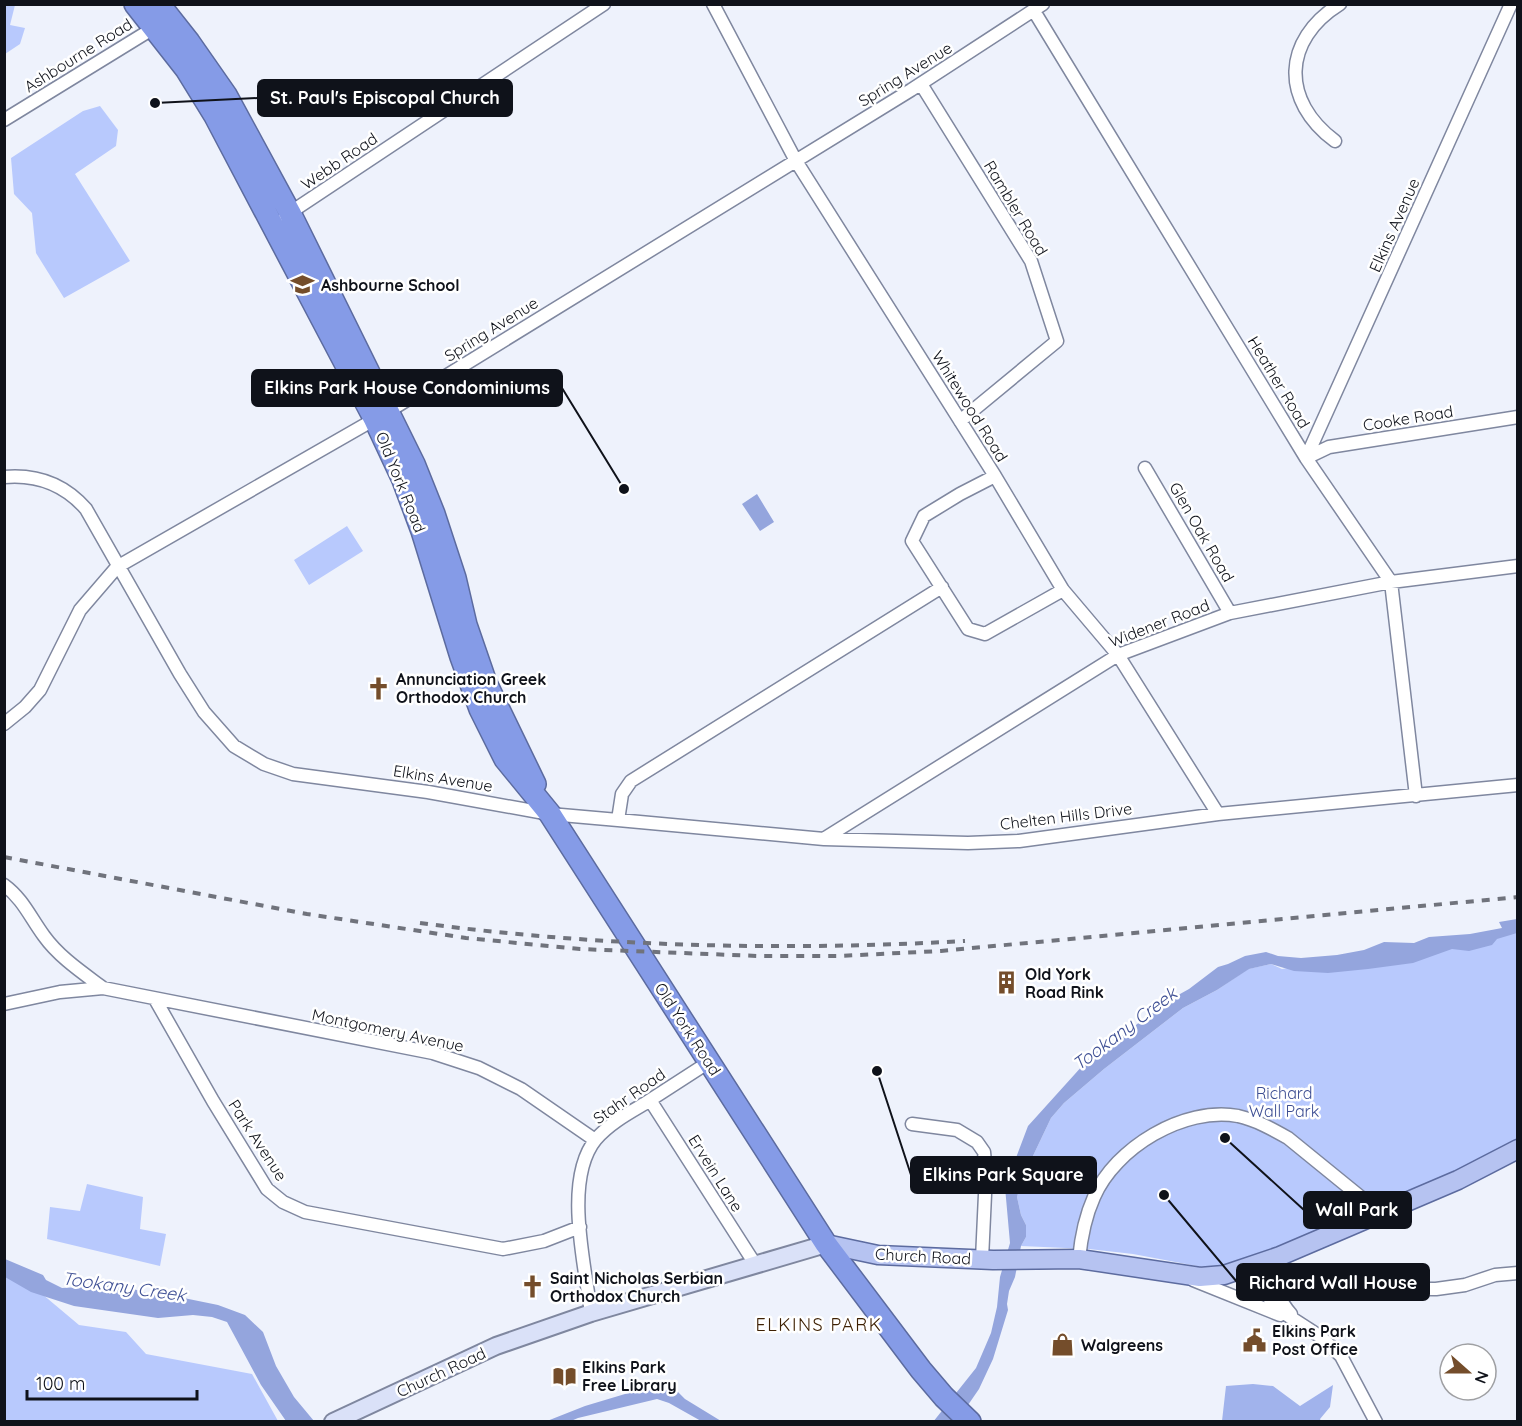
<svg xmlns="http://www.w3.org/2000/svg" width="1522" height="1426" font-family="Quicksand,sans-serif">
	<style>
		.green { fill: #b8c9fd }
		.forest { fill: #a1b3ec }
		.water { fill: #94a5dd }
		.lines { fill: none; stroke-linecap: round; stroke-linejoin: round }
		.street-casing { stroke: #7f879f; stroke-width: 15 }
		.secondary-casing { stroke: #7f879f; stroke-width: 20 }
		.primary-casing { stroke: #5c6b9f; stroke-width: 21 }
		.highway-casing { stroke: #5c6b9f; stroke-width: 24 }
		.street { stroke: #fff; stroke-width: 12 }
		.secondary { stroke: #dae1f8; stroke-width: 16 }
		.primary { stroke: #b6c3f1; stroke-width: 18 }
		.highway { stroke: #859be7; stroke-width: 21 }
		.rail { stroke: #70737c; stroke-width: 4; stroke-dasharray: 8 8; stroke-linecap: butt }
		.labels { text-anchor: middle; stroke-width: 5; stroke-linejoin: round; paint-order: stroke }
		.street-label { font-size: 16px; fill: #0f121a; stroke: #fff }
		.poi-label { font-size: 16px; font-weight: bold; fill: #0f121a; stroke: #fff; text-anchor: start }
		.park-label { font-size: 16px; fill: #3d4e93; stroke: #fff }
		.water-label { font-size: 18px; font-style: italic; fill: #3f5095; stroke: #fff }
		.neighbourhood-label { font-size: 18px; letter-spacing: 1.5px; fill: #3e2104; stroke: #fff }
		.leader { fill: none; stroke: #0f121a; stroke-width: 2 }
		.callout-dot { fill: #0f121a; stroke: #fff; stroke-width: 2 }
		.callout { fill: #0f121a; stroke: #0f121a; stroke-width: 2 }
		.callout-label { font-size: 18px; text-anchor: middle; font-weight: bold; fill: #fff }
	</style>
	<rect width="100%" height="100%" fill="#eef2fc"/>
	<path class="green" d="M 5,4 L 15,5 L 10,25 L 25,28 L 20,44 L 5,54 Z
		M 100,106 L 118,130 L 116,146 L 75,174 L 130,261 L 64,298 L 36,253 L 32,213 L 14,194 L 11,158 L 83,111 Z
		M 347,526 L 363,551 L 309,585 L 294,560 Z
		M 1517,932 L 1518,1142 L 1434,1183 L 1341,1220 L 1260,1256 L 1238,1263 L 1221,1266 L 1202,1267 L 1133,1254 L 1089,1249 L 1021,1246 L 1026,1237 L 1026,1225 L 1021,1215 L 1017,1197 L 1022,1179 L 1051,1118 L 1064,1103 L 1104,1069 L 1183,1008 L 1217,990 L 1248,969 L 1271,964 L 1282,969 L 1442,946 Z
		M 87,1184 L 143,1197 L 140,1229 L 166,1234 L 160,1266 L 47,1239 L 50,1207 L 80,1211 Z
		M 4,1262 L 79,1325 L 126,1332 L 146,1354 L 252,1374 L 278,1421 L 5,1421 Z"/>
	<path class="forest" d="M 1253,1384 L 1273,1386 L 1300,1406 L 1333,1385 L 1330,1407 L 1320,1419 L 1321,1421 L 1222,1421 L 1226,1386 Z"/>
	<path class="water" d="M 757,494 L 774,522 L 760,531 L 742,504 Z
		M 1517,919 L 1517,933 L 1497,939 L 1492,945 L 1469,951 L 1452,949 L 1413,963 L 1368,969 L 1328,973 L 1294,971 L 1271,964 L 1249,969 L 1217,990 L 1183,1008 L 1104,1069 L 1064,1103 L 1051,1118 L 1022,1179 L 1017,1197 L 1021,1215 L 1026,1225 L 1026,1237 L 1021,1246 L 1015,1277 L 1009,1291 L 1007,1304 L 1008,1310 L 993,1359 L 979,1389 L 957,1421 L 933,1422 L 976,1368 L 991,1333 L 997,1307 L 1000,1277 L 1010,1243 L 1005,1187 L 1028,1126 L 1093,1054 L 1117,1039 L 1171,999 L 1189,989 L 1218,967 L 1228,964 L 1245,956 L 1266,952 L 1278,956 L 1301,958 L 1337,955 L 1364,950 L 1384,942 L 1414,943 L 1429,937 L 1470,934 L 1502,928 L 1499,922 Z
		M 5,1259 L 43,1275 L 46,1280 L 62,1288 L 121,1285 L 149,1294 L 169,1295 L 218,1305 L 245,1315 L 263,1332 L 276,1366 L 294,1397 L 314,1421 L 286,1421 L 261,1385 L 227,1322 L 212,1317 L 193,1315 L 158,1318 L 74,1306 L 31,1292 L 5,1277 Z
		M 655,1385 L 666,1386 L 676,1390 L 685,1399 L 721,1421 L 701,1421 L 669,1403 L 657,1399 L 578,1418 L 571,1421 L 547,1421 L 585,1406 Z"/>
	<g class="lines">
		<defs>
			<path id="street" d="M 713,4 L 796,161 L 995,476 L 1063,590 L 1118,655 L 1218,814
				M 1034,11 L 1306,458 L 1391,582 L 1416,796
				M 921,84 L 1031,261 L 1057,341 L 960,421
				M 4,120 L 157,26
				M 1335,141 C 1281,101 1282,40 1340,4
				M 285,216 L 604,4
				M 1306,458 L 1511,4
				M 1306,458 L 1329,447 L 1518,417
				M 1145,468 L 1230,613
				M 995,476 L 960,494 L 924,516 L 912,541 L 968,629 L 985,634 L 1063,590
				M 4,477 C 37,474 65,485 86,509 L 180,674 L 204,712 L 234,746 L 264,764 L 293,774 L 428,792 L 550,814 L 618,820 L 622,794 L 631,781 L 942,587
				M 4,724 L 25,707 L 40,690 L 80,610 L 117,567 L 389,411 L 911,90 L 1043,4
				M 618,820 L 824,839 L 968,843 L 1019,841 L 1218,814 L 1518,785
				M 825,838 L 1118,655 L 1230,613 L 1391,582 L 1518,566
				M 4,885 C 23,899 30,917 44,936 C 59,957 83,973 103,988 L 433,1053 L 479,1068 L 521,1089 L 595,1140
				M 155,999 L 213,1101 L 267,1189 L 283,1202 L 305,1212 L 503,1249 L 544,1241 L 580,1227
				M 4,1004 L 60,992 L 103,988
				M 650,1100 L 755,1264
				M 912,1124 L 957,1130 L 977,1142 L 984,1152 L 986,1173 L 982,1259
				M 1079,1259 C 1081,1238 1085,1217 1094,1197 C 1115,1148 1184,1106 1238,1116 C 1256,1120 1272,1129 1288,1138 L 1379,1212
				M 1267,1260 C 1273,1280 1277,1299 1291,1314
				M 1254,1265 L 1273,1306 L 1321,1337 L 1341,1356 L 1376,1422
				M 1193,1280 L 1280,1315
				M 1269,1297 L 1273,1291 L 1287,1288 L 1436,1289 L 1465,1285 L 1495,1275 L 1518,1273
				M 591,1313 C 585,1265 563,1179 596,1139 C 609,1124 627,1114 644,1104 C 666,1090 687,1076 709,1062"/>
			<path id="secondary" d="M 333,1422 L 496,1346 L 591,1313 L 826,1244"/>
			<path id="primary" d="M 826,1244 L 878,1255 L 993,1260 L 1079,1259 L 1200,1277 L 1224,1275 L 1280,1256 L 1458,1180 L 1518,1149"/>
			<path id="highway" d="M 135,4 L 186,69 L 215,116 L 374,418 L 403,480 L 422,531 L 461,657 L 480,709 L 505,759 L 550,814 L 826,1244 L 921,1370 L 944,1397 L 970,1422
				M 159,4 L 189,42 L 226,95 L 290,213 L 414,464 L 434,514 L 455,578 L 466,625 L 486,683 L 535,784"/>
		</defs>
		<use href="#street" class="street-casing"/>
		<use href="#secondary" class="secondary-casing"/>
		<use href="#primary" class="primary-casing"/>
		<use href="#highway" class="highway-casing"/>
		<use href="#street" class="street"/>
		<use href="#secondary" class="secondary"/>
		<use href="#primary" class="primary"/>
		<use href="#highway" class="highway"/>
		<path class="rail" d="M 4,857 L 307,914 L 466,938 L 580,949 L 759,956 L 838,956 L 941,951 L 1518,897
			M 420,923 C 600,947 784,951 965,941"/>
	</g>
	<defs>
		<symbol id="school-bare" viewBox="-9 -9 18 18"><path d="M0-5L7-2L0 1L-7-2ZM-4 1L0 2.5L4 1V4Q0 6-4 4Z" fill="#744d2b" stroke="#fff" stroke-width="2.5" paint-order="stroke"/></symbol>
		<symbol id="church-bare" viewBox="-9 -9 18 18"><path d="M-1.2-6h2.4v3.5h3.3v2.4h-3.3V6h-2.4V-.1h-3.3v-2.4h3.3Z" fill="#744d2b" stroke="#fff" stroke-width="2.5" paint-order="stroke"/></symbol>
		<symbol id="building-bare" viewBox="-9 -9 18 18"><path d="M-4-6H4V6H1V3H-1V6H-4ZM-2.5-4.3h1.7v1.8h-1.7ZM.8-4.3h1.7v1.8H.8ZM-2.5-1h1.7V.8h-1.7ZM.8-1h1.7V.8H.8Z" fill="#744d2b" stroke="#fff" stroke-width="2.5" paint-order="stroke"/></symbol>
		<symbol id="civic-bare" viewBox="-9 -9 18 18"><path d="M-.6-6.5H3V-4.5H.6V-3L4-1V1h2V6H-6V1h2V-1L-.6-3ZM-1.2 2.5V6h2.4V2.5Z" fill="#744d2b" stroke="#fff" stroke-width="2.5" paint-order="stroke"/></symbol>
		<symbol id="shop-bare" viewBox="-9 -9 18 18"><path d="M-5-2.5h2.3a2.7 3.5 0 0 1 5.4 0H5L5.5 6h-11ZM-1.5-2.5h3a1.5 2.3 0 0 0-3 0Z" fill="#744d2b" stroke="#fff" stroke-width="2.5" paint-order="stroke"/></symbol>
		<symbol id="library-bare" viewBox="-9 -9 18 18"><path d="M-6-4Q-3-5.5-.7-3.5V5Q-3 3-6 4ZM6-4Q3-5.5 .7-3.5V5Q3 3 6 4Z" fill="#744d2b" stroke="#fff" stroke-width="2.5" paint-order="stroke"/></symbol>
	</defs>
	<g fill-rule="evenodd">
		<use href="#school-bare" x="286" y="268" width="33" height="33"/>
		<use href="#church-bare" x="362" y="672" width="33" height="33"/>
		<use href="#building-bare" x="990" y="966" width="33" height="33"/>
		<use href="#church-bare" x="516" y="1270" width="33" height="33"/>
		<use href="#civic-bare" x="1238" y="1324" width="33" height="33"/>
		<use href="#shop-bare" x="1046" y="1328" width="33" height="33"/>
		<use href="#library-bare" x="548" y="1360" width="33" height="33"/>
	</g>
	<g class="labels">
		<g class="street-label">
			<text transform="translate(78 55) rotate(-32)" y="6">Ashbourne Road</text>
			<text transform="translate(905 74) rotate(-32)" y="6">Spring Avenue</text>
			<text transform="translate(339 161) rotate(-34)" y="6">Webb Road</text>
			<text transform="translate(1016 208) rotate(59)" y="6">Rambler Road</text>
			<text transform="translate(1394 225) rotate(-66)" y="6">Elkins Avenue</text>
			<text transform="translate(491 329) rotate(-32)" y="6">Spring Avenue</text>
			<text transform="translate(1279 382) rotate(59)" y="6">Heather Road</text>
			<text transform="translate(970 406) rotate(58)" y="6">Whitewood Road</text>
			<text transform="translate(1408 418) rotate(-9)" y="6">Cooke Road</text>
			<text transform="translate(401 482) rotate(68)" y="6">Old York Road</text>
			<text transform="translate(1202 532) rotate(60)" y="6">Glen Oak Road</text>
			<text transform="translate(1159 623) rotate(-21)" y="6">Widener Road</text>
			<text transform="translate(443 778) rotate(9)" y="6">Elkins Avenue</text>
			<text transform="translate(1066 816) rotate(-7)" y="6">Chelten Hills Drive</text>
			<text transform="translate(688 1029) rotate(57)" y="6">Old York Road</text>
			<text transform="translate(388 1030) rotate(12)" y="6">Montgomery Avenue</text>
			<text transform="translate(629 1096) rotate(-35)" y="6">Stahr Road</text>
			<text transform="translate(258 1140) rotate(57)" y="6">Park Avenue</text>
			<text transform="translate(716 1173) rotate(58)" y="6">Ervein Lane</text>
			<text transform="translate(923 1256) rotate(3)" y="6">Church Road</text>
			<text transform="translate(441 1372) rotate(-25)" y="6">Church Road</text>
		</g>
		<g class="poi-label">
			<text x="321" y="291">Ashbourne School</text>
			<text x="396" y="685">Annunciation Greek<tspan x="396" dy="18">Orthodox Church</tspan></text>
			<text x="1025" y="980">Old York<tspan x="1025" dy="18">Road Rink</tspan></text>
			<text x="550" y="1284">Saint Nicholas Serbian<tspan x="550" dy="18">Orthodox Church</tspan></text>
			<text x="1272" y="1337">Elkins Park<tspan x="1272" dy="18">Post Office</tspan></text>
			<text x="1081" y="1351">Walgreens</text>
			<text x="582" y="1373">Elkins Park<tspan x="582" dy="18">Free Library</tspan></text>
		</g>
		<g class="park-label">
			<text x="1284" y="1099">Richard<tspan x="1284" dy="18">Wall Park</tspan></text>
		</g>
		<g class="water-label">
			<text transform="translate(1125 1029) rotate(-37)" y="6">Tookany Creek</text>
			<text transform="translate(124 1287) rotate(8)" y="6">Tookany Creek</text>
		</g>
		<g class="neighbourhood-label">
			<text x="819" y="1331">ELKINS PARK</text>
		</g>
	</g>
	<path class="leader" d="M155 103L258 98M624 489L562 388M877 1071L911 1175M1225 1138L1304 1210M1164 1195L1237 1282"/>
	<g class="callout-dot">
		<circle cx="155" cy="103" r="6"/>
		<circle cx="624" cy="489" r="6"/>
		<circle cx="877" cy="1071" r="6"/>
		<circle cx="1225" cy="1138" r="6"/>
		<circle cx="1164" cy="1195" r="6"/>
	</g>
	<g class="callout">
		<rect x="258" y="80" width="254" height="36" rx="6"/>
		<rect x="252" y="370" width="310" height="36" rx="6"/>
		<rect x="911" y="1157" width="185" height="36" rx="6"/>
		<rect x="1304" y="1192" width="107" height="36" rx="6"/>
		<rect x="1237" y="1264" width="192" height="36" rx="6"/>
	</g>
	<g class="callout-label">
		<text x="385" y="104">St. Paul's Episcopal Church</text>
		<text x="407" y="394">Elkins Park House Condominiums</text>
		<text x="1003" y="1181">Elkins Park Square</text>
		<text x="1357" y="1216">Wall Park</text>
		<text x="1333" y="1289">Richard Wall House</text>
	</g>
	<rect width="1522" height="1426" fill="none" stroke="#0f121a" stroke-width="12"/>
	<g transform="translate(1468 1372) rotate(111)"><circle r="28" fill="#ffffff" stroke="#9fa0a3" stroke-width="1.5"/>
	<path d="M0-4.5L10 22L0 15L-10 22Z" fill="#744d2b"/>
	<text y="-9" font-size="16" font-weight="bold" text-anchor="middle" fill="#0f121a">N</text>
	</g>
	<path d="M27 1390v9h170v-9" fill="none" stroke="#0f121a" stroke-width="3"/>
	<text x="36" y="1390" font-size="18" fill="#0f121a" stroke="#ffffff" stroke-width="4.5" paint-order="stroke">100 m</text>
</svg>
